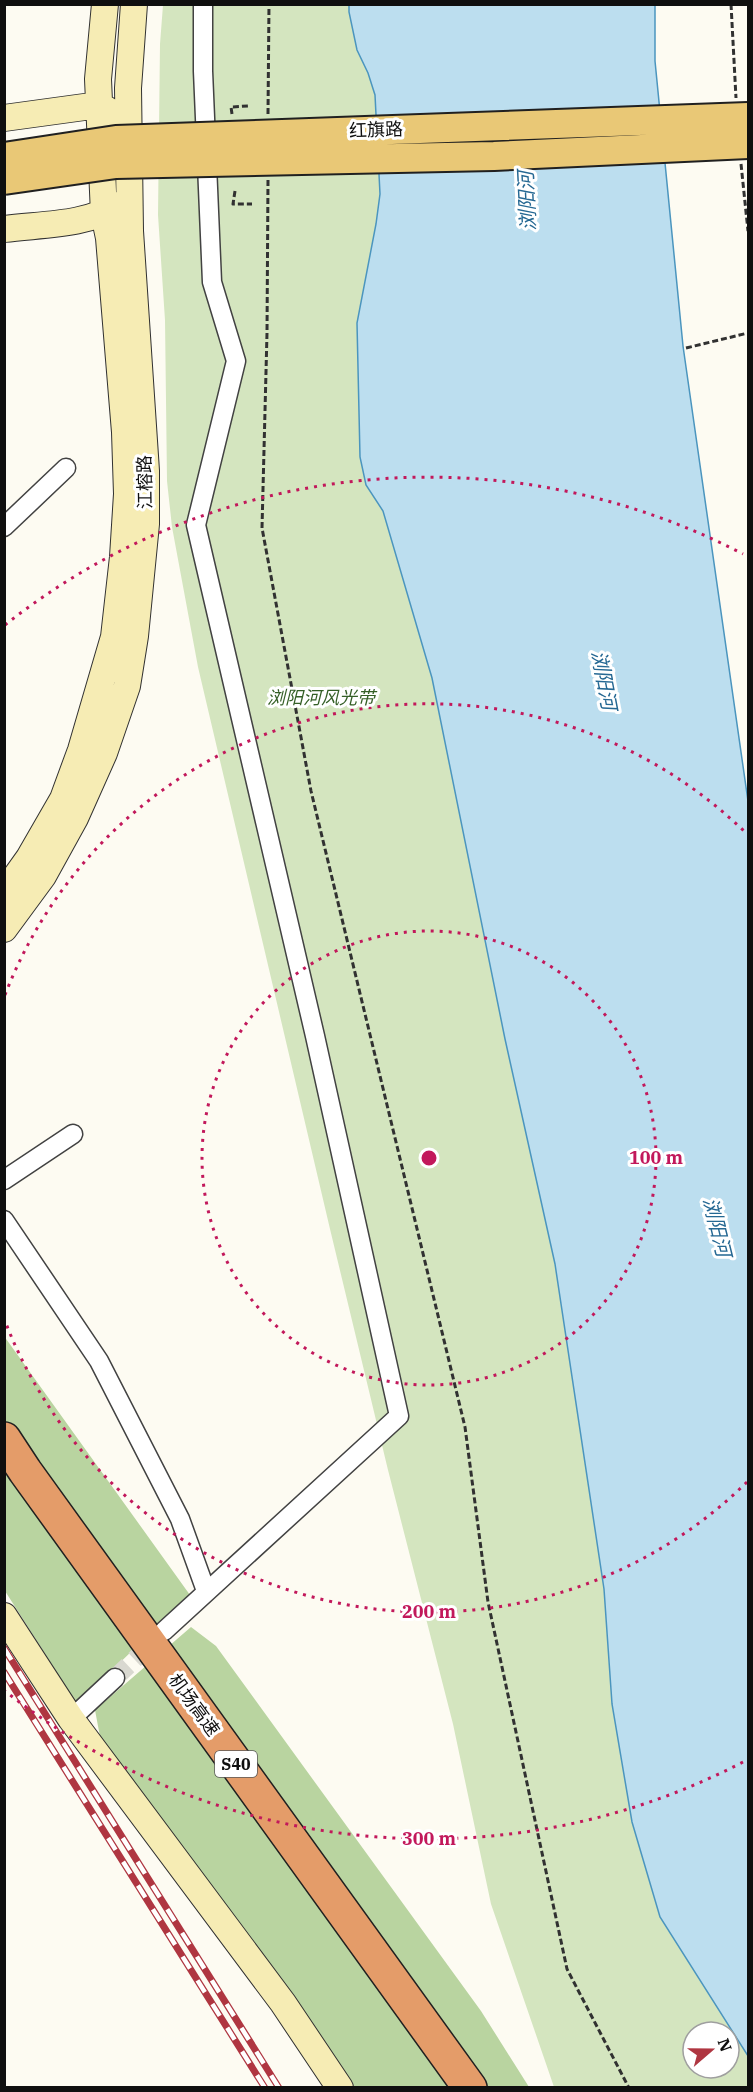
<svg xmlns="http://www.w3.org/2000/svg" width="753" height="2092" font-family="'IBM Plex Serif','Noto Sans SC',serif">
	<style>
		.green { fill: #d4e5bf; fill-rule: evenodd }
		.forest { fill: #b9d4a0 }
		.water { fill: #bcdeef; stroke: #4b95be; stroke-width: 1.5 }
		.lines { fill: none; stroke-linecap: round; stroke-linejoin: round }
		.street-tunnel { stroke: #d9d8d0; stroke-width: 18; stroke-dasharray: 18 9; stroke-linecap: butt }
		.street-casing { stroke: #424242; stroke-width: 21 }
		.secondary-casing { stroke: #313131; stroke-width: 28 }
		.highway-casing { stroke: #202020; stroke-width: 36 }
		.path { stroke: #313131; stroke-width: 3; stroke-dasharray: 6 3; stroke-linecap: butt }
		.street { stroke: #fff; stroke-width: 18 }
		.secondary { stroke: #f6ecb4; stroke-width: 26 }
		.highway { stroke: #e49c69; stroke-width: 33 }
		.rail-casing { stroke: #af3641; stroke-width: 7 }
		.rail { stroke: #fff; stroke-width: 4.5; stroke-dasharray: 14; stroke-linecap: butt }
		.primary-bridge-casing { stroke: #202020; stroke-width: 32; stroke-linecap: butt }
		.primary-bridge { stroke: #e9c876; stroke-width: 28 }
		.ring { fill: none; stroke: #c2185b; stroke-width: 3; stroke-dasharray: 3 6 }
		.labels { text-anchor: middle; stroke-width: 6; stroke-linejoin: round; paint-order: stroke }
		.shield { fill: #fff; stroke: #575757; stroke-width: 1.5 }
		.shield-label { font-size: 16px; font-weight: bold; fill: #0f0f0f }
		.street-label { font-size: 18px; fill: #0f0f0f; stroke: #fff }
		.park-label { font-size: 18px; font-style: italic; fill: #345f26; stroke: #fff }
		.water-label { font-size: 20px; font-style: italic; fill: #256893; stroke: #fff }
		.centre { fill: #c2185b; stroke: #fff; stroke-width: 3 }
		.ring-label { font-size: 18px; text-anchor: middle; font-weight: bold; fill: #c2185b; stroke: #fff; stroke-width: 6; stroke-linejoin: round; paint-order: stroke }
	</style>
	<rect width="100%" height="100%" fill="#fdfbf2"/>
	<path class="green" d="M 163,5 L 349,5 L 349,12 L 375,95 L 380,194 L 376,224 L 366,485 L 383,511 L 432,678 L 505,1039 L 555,1264 L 604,1589 L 612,1704 L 632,1822 L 660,1917 L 748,2056 L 748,2087 L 554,2087 L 491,1904 L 453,1724 L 388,1470 L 330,1229 L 198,667 L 172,527 L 167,481 L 165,320 L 158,215 L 160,44 ZM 693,2032 L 729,2032 L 729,2068 L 693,2068 Z"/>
	<path class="forest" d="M 4,1336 L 190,1595 L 77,1704 L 5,1591 Z
		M 191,1627 L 216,1646 L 481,2011 L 529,2087 L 353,2087 L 290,1993 L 101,1742 L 95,1710 Z"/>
	<path class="water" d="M 349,4 L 655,5 L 655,61 L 683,346 L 748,801 L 748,2056 L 660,1917 L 632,1822 L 612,1704 L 604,1589 L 555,1264 L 505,1039 L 432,678 L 383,511 L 366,485 L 360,457 L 357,323 L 376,224 L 380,194 L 375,95 L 368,73 L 357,50 L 349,12 Z"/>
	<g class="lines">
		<path class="street-tunnel" d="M 115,1678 L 155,1640"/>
		<defs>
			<path id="street" d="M 4,527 L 66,468
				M 4,1180 L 73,1134
				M 4,1220 L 99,1361 L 180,1519 L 206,1591
				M 164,1631 L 399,1416 L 315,1036 L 196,525 L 236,361 L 212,282 L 203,71 L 203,4
				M 71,1719 L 115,1678"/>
			<path id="secondary" d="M 4,118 L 99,105 L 114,114
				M 4,229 C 41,224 86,226 117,205
				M 4,893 L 29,858 L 63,799 L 81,750 L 114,637 L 123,557 L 127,494 L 125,432 L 109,238 L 104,214 L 98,79 L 105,4
				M 4,929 L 43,876 L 75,818 L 104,753 L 127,686 L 135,636 L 146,524 L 146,471 L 130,231 L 128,88 L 134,4
				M 4,1616 L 71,1719 L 283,2003 L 340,2088"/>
			<path id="highway" d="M 4,1439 L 25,1471 L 470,2088"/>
		</defs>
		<use href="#street" class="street-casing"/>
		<use href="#secondary" class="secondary-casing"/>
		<use href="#highway" class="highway-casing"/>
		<path class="path" d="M 731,4 L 736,98
			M 232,114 L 231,107 L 248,106
			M 268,114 L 269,4
			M 741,164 L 748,231
			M 268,180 L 267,333 L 262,528 L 311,791 L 465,1427 L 488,1602 L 567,1969 L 629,2088
			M 235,191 L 233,204 L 252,204
			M 686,348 L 748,333"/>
		<use href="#street" class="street"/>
		<use href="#secondary" class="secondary"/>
		<use href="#highway" class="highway"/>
		<defs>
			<path id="rail" d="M 4,1648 L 279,2088
				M 4,1672 L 265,2088"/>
		</defs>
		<use href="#rail" class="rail-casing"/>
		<use href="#rail" class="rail"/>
		<defs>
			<path id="primary-bridge" d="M 4,157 L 116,140 L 748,117
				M 4,180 L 116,164 L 494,156 L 748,144"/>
		</defs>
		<use href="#primary-bridge" class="primary-bridge-casing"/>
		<use href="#primary-bridge" class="primary-bridge"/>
	</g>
	<g class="ring">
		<circle cx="429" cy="1158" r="227"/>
		<path d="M747 1482A454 454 0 0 1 5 1321M5 995A454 454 0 0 1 747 834"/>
		<path d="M743 1762A681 681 0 0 1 5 1691M5 625A681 681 0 0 1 743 554"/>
	</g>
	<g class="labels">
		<rect class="shield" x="215" y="1751" width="42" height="26" rx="4.5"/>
		<g class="shield-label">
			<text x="236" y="1770">S40</text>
		</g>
		<g class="street-label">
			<text transform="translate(376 130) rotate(-2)" y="6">红旗路</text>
			<text transform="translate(145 482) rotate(-91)" y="6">江榕路</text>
			<text transform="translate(194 1705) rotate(54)" y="6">机场高速</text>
		</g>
		<g class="park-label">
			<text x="321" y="704">浏阳河风光带</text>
		</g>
		<g class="water-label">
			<text transform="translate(527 201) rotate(-93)" y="7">浏阳河</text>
			<text transform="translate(604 680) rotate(79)" y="7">浏阳河</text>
			<text transform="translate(717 1227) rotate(76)" y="7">浏阳河</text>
		</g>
	</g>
	<circle cx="429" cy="1158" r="9" class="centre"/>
	<g class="ring-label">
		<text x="656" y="1164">100 m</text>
		<text x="429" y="1618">200 m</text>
		<text x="429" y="1845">300 m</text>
	</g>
	<rect width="753" height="2092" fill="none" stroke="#0f0f0f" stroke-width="12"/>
	<g transform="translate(711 2050) rotate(70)"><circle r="28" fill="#ffffff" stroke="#9f9f9f" stroke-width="1.5"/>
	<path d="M0-4.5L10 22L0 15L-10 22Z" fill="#af3641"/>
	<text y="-9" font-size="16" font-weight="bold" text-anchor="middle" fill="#0f0f0f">N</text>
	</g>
</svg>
